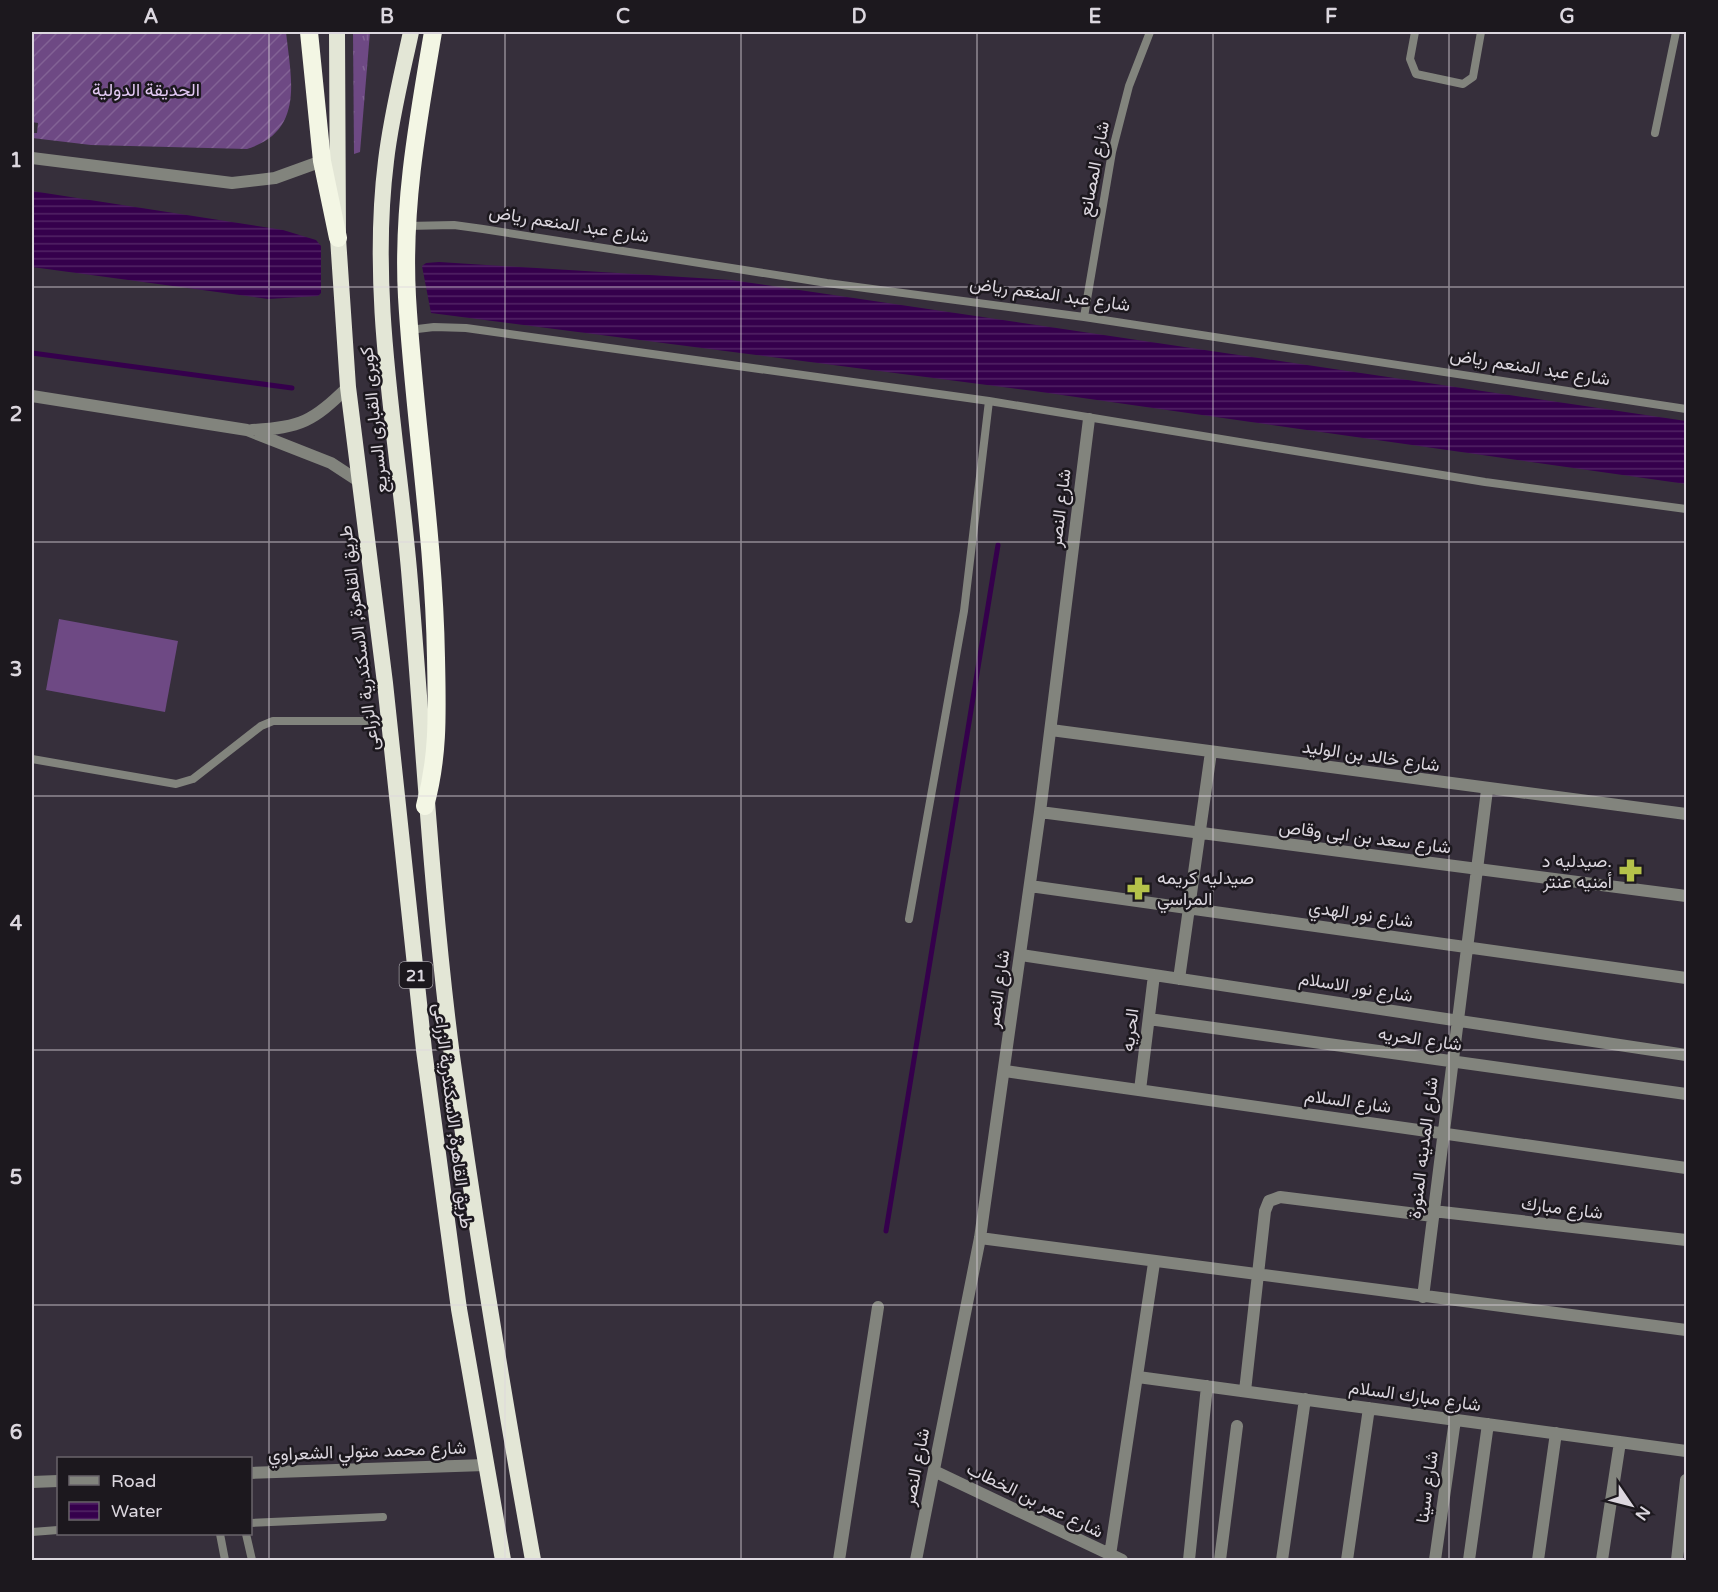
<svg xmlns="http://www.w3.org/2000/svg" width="1718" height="1592" font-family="'Varela Round',Vazirmatn,sans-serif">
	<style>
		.grass { fill: url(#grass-tufts) }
		.garden { fill: url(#garden-furrows) }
		.pitch { fill: #6e4984 }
		.water { fill: url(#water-rules) }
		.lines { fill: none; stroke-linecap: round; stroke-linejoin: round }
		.stream { stroke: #35004c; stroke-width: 5 }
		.service { stroke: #82847d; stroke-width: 8 }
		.minor { stroke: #82847d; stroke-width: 12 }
		.trunk { stroke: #e3e6d6; stroke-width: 16 }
		.motorway { stroke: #f3f6e4; stroke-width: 18 }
		.grid { fill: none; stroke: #dcd7df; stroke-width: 1.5; stroke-opacity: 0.55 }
		.labels { text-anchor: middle; stroke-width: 5; stroke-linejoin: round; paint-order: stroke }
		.shield { fill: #1c181e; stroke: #a29ea5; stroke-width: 1.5 }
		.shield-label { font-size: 16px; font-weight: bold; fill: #dcd7df }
		.park-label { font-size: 18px; fill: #e3c9f3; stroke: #1c181e }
		.street-label { font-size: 18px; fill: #dcd7df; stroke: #1c181e }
		.poi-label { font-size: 18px; fill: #dcd7df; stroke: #1c181e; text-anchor: end }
		.neatline { fill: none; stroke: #dcd7df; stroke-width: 2 }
		.grid-label { font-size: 20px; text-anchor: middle; font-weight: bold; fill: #dcd7df }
	</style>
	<defs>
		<pattern id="grass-tufts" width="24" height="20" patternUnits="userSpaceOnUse" patternTransform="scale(1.5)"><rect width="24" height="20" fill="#6e4984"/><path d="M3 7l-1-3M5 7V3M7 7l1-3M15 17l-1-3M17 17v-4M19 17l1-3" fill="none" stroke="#826295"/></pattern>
		<pattern id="garden-furrows" width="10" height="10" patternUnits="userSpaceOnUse" patternTransform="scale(1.5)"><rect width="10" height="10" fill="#6e4984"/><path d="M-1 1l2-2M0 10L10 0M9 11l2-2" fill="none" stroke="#826295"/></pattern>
		<pattern id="water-rules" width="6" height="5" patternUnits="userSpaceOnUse" patternTransform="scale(1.5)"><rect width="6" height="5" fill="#35004c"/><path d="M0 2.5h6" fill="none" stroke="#522465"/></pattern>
	</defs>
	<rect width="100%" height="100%" fill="#362f3b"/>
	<path class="grass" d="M 353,32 L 370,32 L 360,152 L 354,154 Z"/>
	<path class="garden" d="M 32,32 L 286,32 C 291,79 305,131 247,149 L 91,145 L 32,138 L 32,133 L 37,133 L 38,123 L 32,122 Z"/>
	<path class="pitch" d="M 59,619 L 178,641 L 165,712 L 46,690 Z"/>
	<path class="water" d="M 32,191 L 283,230 L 316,240 L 321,246 L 321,293 L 318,296 L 268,299 L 32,267 Z
		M 439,262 L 731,280 L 1686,421 L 1686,484 L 1034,391 L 431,313 L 422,266 L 426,263 Z"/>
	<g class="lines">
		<path class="stream" d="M 32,353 L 292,388
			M 886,1231 L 998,545"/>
		<path class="service" d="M 1415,32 L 1410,59 L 1416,74 L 1463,84 L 1473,77 L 1481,32
			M 1655,133 L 1676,32
			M 407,226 L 454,225 L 483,229 L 827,283 L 1084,317 L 1686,409
			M 1084,317 L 1112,152 L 1129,86 L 1150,32
			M 409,330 L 434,327 L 466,328 L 989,401 L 1485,482 L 1686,509
			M 32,759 L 176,784 L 193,779 L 261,726 L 273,721 L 389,721
			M 909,919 L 964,611 L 989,401
			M 250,1523 L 383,1517
			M 32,1532 L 58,1530
			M 220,1534 L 225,1560
			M 246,1534 L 252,1560"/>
		<path class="minor" d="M 32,158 L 232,183 L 275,178 L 322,161
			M 32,396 L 247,430 L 331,463 L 360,482
			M 252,430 C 301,428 313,421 348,387
			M 1051,730 L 1686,814
			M 1040,812 L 1686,896
			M 1030,886 L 1686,978
			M 1021,955 L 1686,1055
			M 1179,979 L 1211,752
			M 1149,1019 L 1686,1094
			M 1005,1071 L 1686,1168
			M 1140,1090 L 1154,975
			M 1433,1211 L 1686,1240
			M 980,1238 L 1686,1330
			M 1423,1297 L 1487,790
			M 1138,1377 L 1686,1451
			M 1245,1391 L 1265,1211 L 1269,1201 L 1280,1197 L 1433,1216
			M 934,1471 L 1122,1560
			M 250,1473 L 485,1465
			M 32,1482 L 58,1481
			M 1110,1555 L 1154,1263
			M 839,1560 L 878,1307
			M 916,1560 L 980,1238 L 1040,812 L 1089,419
			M 1189,1560 L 1207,1386
			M 1220,1560 L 1237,1426
			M 1282,1560 L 1305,1399
			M 1347,1560 L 1369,1408
			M 1435,1560 L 1455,1420
			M 1469,1560 L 1488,1424
			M 1538,1560 L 1556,1433
			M 1602,1560 L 1620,1442
			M 1677,1560 L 1686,1480"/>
		<path class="trunk" d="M 337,32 L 338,238 L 348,387 L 385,683 L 424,1050 L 459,1309 L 503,1560
			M 411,32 C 402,74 391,117 386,161 C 369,296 397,435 409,570 C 423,732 431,894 452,1056 C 475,1224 503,1393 533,1560"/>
		<path class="motorway" d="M 309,32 L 322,161 L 338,238
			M 425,806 C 439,755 437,710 436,658 C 434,537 414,417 407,297 C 402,207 418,120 433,32"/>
	</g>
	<path class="grid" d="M 269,32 L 269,1560M 505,32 L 505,1560M 741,32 L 741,1560M 977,32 L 977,1560M 1213,32 L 1213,1560M 1449,32 L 1449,1560M 32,287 L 1686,287M 32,542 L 1686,542M 32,796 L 1686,796M 32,1050 L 1686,1050M 32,1305 L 1686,1305"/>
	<defs>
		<symbol id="pharmacy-bare" viewBox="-9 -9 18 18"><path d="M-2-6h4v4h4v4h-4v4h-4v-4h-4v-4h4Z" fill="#b5c24a" stroke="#1c181e" stroke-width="2.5" paint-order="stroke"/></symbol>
	</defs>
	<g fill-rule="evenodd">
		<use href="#pharmacy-bare" x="1614" y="854" width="33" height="33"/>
		<use href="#pharmacy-bare" x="1122" y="872" width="33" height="33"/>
	</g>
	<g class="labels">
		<rect class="shield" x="399.5" y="962" width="33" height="26" rx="4.5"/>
		<g class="shield-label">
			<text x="416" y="981">21</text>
		</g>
		<g class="park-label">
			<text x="146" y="96">الحديقة الدولية</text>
		</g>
		<g class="street-label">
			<text transform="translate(1094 169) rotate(-79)" y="6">شارع المصانع</text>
			<text transform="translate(569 224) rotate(9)" y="6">شارع عبد المنعم رياض</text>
			<text transform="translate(1050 294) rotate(8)" y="6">شارع عبد المنعم رياض</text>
			<text transform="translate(1530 367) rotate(9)" y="6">شارع عبد المنعم رياض</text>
			<text transform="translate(374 420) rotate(-96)" y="6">كوبرى القبارى السريع</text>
			<text transform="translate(1060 508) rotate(-83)" y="6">شارع النصر</text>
			<text transform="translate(359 638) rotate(-97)" y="6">طريق القاهرة, الاسكندرية الزراعى</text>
			<text transform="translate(1371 756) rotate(8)" y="6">شارع خالد بن الوليد</text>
			<text transform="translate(1365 837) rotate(7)" y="6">شارع سعد بن ابى وقاص</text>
			<text transform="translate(1361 914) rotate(8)" y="6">شارع نور الهدي</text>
			<text transform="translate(1356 987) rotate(9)" y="6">شارع نور الاسلام</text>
			<text transform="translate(998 989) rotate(-82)" y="6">شارع النصر</text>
			<text transform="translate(1130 1030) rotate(-83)" y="6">الحريه</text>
			<text transform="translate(1420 1039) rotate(8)" y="6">شارع الحريه</text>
			<text transform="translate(1348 1101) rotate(8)" y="6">شارع السلام</text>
			<text transform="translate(453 1116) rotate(83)" y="6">طريق القاهرة, الاسكندرية الزراعى</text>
			<text transform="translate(1423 1148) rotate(-83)" y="6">شارع المدينه المنورة</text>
			<text transform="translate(1562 1208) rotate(7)" y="6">شارع مبارك</text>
			<text transform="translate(1415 1396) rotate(8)" y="6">شارع مبارك السلام</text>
			<text transform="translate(367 1451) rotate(-2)" y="6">شارع محمد متولي الشعراوي</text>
			<text transform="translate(916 1467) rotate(-79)" y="6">شارع النصر</text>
			<text transform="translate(1427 1487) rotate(-82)" y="6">شارع سينا</text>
			<text transform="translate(1035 1500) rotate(26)" y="6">شارع عمر بن الخطاب</text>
		</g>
		<g class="poi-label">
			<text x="1612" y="867">صيدليه د.<tspan x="1612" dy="21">أمنيه عنتر</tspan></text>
			<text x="1157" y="884" text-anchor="start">صيدليه كريمه<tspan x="1157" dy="21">المراسي</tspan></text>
		</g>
	</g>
	<rect width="1718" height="1592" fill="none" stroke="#1c181e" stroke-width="66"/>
	<rect x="57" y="1457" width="195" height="78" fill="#1c181e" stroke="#69646b" stroke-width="1.5"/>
	<rect x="69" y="1476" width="30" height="9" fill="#82847d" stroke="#69646b" stroke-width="1.5"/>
	<text x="111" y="1487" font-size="18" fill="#dcd7df">Road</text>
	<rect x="69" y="1502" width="30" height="18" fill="url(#water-rules)" stroke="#69646b" stroke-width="1.5"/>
	<text x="111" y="1517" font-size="18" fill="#dcd7df">Water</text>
	<g transform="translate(1631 1505) rotate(125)" stroke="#1c181e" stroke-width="4.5" paint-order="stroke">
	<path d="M0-4.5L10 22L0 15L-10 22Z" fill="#dcd7df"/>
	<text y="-9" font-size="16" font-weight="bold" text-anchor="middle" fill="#dcd7df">N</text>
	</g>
	<rect x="33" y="33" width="1652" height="1526" class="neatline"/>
	<g class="grid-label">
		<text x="151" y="23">A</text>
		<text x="387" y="23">B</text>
		<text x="623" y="23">C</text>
		<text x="859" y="23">D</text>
		<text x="1095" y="23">E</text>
		<text x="1331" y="23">F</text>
		<text x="1567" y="23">G</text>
		<text x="16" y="167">1</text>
		<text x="16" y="421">2</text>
		<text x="16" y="676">3</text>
		<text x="16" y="930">4</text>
		<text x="16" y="1184">5</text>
		<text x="16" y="1439">6</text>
	</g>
</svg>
